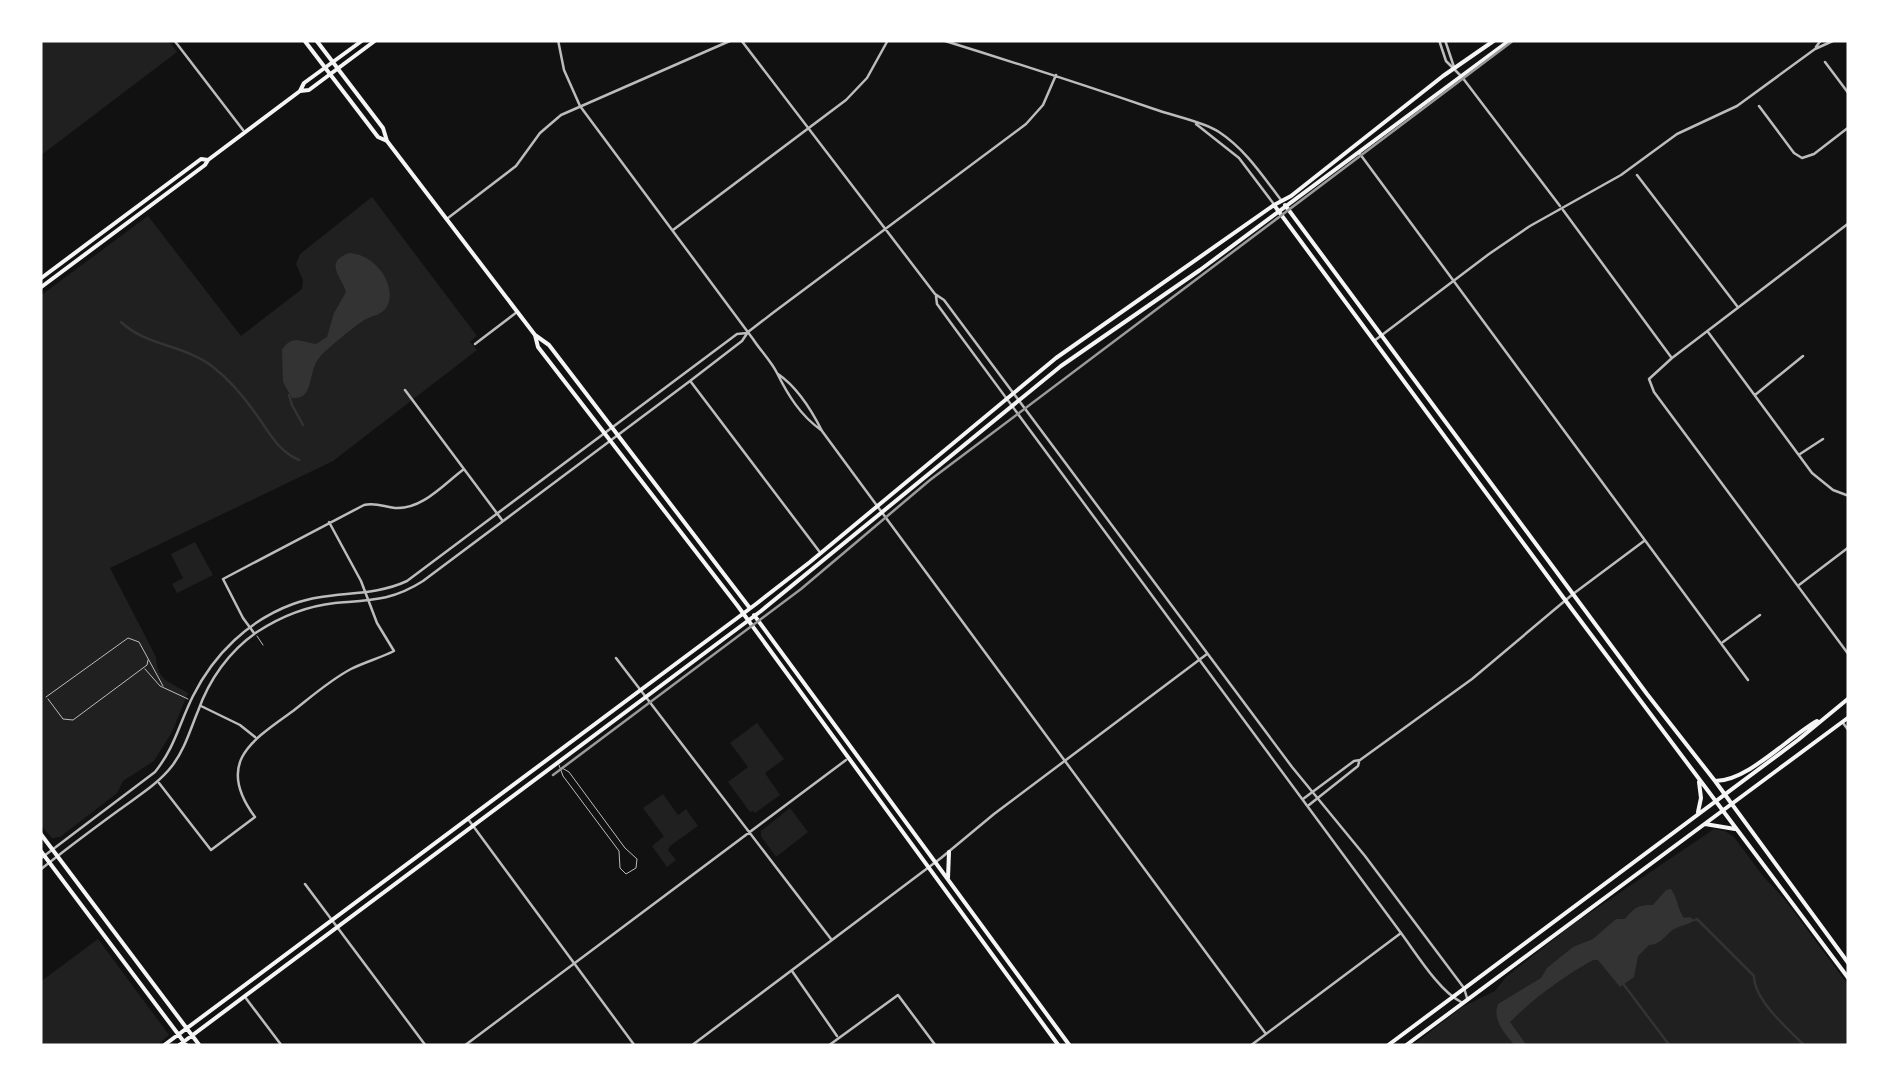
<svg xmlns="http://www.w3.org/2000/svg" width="1889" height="1086" font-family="'PT Sans',sans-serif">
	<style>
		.green { fill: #202020 }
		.water { fill: #333 }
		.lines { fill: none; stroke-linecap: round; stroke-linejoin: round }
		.stream { stroke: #333; stroke-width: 2.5 }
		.service { stroke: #bcbcbc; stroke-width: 1 }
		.minor { stroke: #bcbcbc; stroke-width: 2.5 }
		.tertiary { stroke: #bcbcbc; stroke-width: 2.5 }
		.secondary { stroke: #f5f5f5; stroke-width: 4 }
		.rail { stroke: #9a9a9a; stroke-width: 2.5 }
	</style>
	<rect width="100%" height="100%" fill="#111"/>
	<path class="green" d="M 40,40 L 168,40 L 177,52 L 40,156 Z
		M 372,197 L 477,336 L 470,342 L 477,350 L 333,461 L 110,568 L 156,657 C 157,681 170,682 188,693 L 172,732 L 154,761 L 123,781 L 117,793 L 60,837 L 52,838 L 40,824 L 40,296 L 148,216 L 241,336 L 302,289 L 303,280 L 296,264 L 300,254 Z
		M 195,542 L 213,575 L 177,593 L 172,584 L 183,578 L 171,554 Z
		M 757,723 L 784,759 L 765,773 L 780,795 L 755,813 L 753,811 L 750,812 L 728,782 L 748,767 L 730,743 Z
		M 663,794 L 678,815 L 686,809 L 698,826 L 670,846 L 668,850 L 676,860 L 667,867 L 652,846 L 663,837 L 665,838 L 643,808 Z
		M 790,808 L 808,832 L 776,857 L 761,836 L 761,831 Z
		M 1714,829 L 1725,831 L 1734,837 L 1763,876 L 1785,900 L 1849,986 L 1849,1046 L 1412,1046 L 1462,1007 L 1495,991 L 1506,977 L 1572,925 Z
		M 98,939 L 169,1035 L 156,1046 L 45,1046 L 40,1039 L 40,982 Z"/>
	<path class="water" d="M 349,253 C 363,254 373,261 381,271 C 388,280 394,297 386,308 C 382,314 373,316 366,319 C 357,324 325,350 319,358 C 307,373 315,400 292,398 L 283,382 L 282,350 C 292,334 301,342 316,344 L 327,337 L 334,313 L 346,292 C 342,277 323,263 349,253 Z
		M 1671,889 C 1678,898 1677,909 1684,918 L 1689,917 L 1695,920 C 1688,925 1682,925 1674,929 C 1664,936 1662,944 1649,945 L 1638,956 L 1634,977 L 1620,987 L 1598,960 L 1593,960 C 1563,977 1535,997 1510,1022 L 1527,1046 L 1515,1046 C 1505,1033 1492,1021 1498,1004 L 1541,978 L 1547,968 L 1573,947 L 1593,939 L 1616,919 L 1625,919 C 1635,907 1638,905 1653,905 L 1666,890 Z"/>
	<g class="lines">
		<path class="stream" d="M 121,322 C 146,346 186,345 213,367 C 230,380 244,397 256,414 C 269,432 277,450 299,460
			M 289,395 L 292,405 L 303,425
			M 1695,920 L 1697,919 L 1754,976 C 1754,1000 1788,1029 1805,1046
			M 1624,985 L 1670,1046"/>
		<path class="service" d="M 257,636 L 263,645
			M 145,669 L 160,686 L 188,699
			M 46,697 L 128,638 L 139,642 L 163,686
			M 48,699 L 63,719 L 73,720 L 147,665 L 148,660
			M 559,765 L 563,776 L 619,851 L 620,868 L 626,874 L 636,868 L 637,859 L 625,848 L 569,772 L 562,768"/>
		<path class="minor" d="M 174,40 L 243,130
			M 558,40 L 564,70 L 580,106 L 753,339 C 760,350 771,361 777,373 C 788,395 800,415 821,430
			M 1825,62 L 1849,94
			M 1759,106 L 1794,153 L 1802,158 L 1814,154 L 1849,127
			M 1360,154 L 1748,680
			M 1637,175 L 1737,306
			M 1563,210 L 1671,357
			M 1849,223 L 1672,358 L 1649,379 L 1654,392 L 1849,655
			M 673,230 L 846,100 L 867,78 L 888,40
			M 1708,332 L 1812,473 L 1833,490 L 1849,496
			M 475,344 L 517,312
			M 778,374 C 797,387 812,411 822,431 L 1266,1034
			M 691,382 L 819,551
			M 405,390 L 502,520
			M 1755,395 L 1803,356
			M 1800,454 L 1823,439
			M 1799,585 L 1849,547
			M 254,633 L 243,618 L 223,579 L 364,505 C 376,502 384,507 395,508 C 422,510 444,484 464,469
			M 1723,642 L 1760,615
			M 616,658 L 831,939
			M 201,706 L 240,725 L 255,737
			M 1843,723 L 1849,731
			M 159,783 L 211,850 L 255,817 C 215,763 251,741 293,711 C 311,697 330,680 351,669 C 365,662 380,658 394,651 L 377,623 L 361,581 L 329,522
			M 1303,799 L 1354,761 L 1360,760 L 1472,679 L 1573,594 L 1644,541
			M 1309,805 L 1358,766 L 1359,762
			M 305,884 L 426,1046
			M 792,971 L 837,1036
			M 245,997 L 282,1046
			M 464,1046 L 846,760
			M 828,1046 L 898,995 L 936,1046
			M 1250,1046 L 1401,933"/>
		<path class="tertiary" d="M 741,40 L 935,294 L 944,300 L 1292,767 L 1365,856 L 1464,988 L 1467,998
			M 942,40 C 1013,62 1084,85 1154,109 C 1173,116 1205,122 1219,132 C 1245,149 1262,175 1281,200
			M 1439,40 L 1446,61 L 1462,77 L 1560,206
			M 1445,40 L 1454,67
			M 1816,47 L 1821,40
			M 1196,124 L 1239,158 L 1273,203
			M 448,218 L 516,166 L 540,133 L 561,115 L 732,40
			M 936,296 L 937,304 L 956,330 L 1401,933 C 1416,953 1439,991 1461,1002
			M 1374,341 L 1489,254 L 1530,226 L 1621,175 L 1677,134 L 1737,106 L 1815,49 L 1835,40
			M 468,819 L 635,1046
			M 40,859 L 155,772 C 175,747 179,724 193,696 C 214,654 249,620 293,604 C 330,590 371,598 407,581 L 737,334 L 747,333
			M 40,870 C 66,849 93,829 119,810 C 138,796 158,784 172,766 C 185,749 190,730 198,711 C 209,680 229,651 257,632 C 280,617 308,606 335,603 C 370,600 392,601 423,581 L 690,381 L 742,341 L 748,332 L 774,312 L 1026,124 L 1043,105 L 1056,75
			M 691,1046 L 941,858 L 994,814 L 1207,654"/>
		<path class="secondary" d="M 304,40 L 378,137 L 387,141 L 535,335 L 549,345 L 749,607
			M 316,40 L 383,128 L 387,141
			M 300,91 L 309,90 L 376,40
			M 1274,205 L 1571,608 L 1849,979
			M 1285,205 L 1647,694 L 1715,781 L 1849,964
			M 40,279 L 201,159 L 208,160
			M 40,288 L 205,165 L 208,160 L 300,91 L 304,83 L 363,40
			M 535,335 L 538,347 L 737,605 L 1059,1046
			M 754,615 L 1070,1046
			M 1715,781 C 1748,781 1787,738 1817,721
			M 1698,812 L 1701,798 L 1699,782
			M 1705,824 L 1735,829
			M 40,833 L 200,1046
			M 40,850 L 187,1046
			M 948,878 L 949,852
			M 163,1046 L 756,604 L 810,562 L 1056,358 L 1274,205 L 1291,196 L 1443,76 L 1495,40
			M 178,1046 L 761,611 L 1061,366 L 1200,270 L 1510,40
			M 1387,1046 L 1798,740 L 1849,698
			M 1405,1046 L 1849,717"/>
		<path class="rail" d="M 553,775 L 801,589 L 930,480 L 1514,40"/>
	</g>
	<rect width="1889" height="1086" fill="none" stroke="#ffffff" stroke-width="85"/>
</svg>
